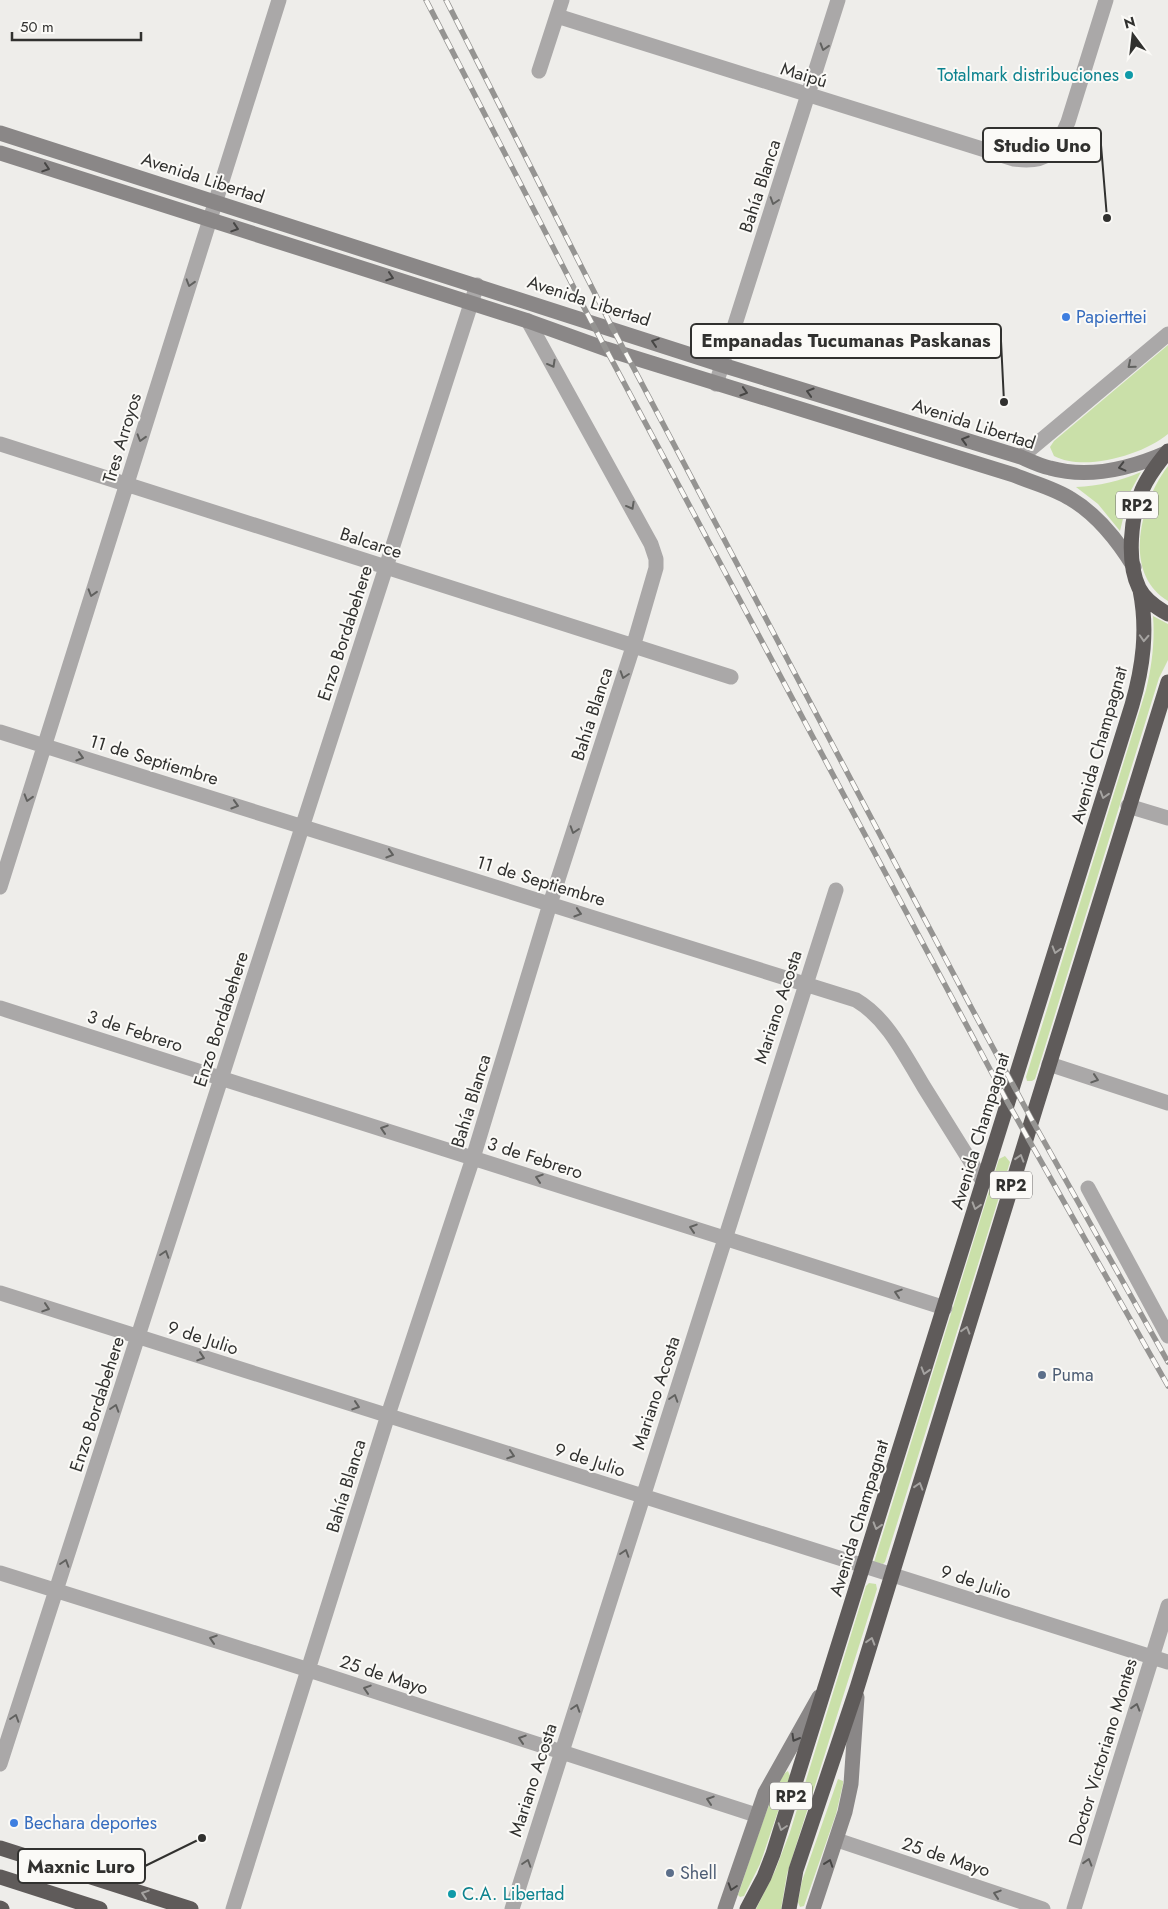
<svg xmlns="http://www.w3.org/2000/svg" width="1168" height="1909" font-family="Jost,sans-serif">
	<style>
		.green { fill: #cae0a9 }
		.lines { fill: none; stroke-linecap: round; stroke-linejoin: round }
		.street { stroke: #aaa8a8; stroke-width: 15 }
		.secondary { stroke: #8a8787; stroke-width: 15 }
		.highway { stroke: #5f5b5a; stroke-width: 15 }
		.rail-casing { stroke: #959492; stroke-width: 5.5 }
		.rail { stroke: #fbfaf7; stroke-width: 4; stroke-dasharray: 11; stroke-linecap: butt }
		.oneway { stroke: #61615f }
		.oneway2 { stroke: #474645 }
		.oneway3 { stroke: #a5a3a1 }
		.culture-dot { fill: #0f9aa8; stroke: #fbfaf7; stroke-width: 2 }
		.shop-dot { fill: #3f7fe0; stroke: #fbfaf7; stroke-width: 2 }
		.service-dot { fill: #5c6f8a; stroke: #fbfaf7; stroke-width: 2 }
		.labels { text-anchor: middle; stroke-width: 4; stroke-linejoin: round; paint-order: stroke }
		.shield { fill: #fbfaf7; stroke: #6e6d6b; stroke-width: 1 }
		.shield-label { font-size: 16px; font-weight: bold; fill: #31312f }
		.street-label { font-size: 18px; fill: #31312f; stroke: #fbfaf7 }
		.culture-label { font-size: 18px; fill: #0d838f; stroke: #fbfaf7; text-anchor: end }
		.shop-label { font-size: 18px; fill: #366cbe; stroke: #fbfaf7; text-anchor: start }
		.service-label { font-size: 18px; fill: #4e5e75; stroke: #fbfaf7; text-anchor: start }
		.leader { fill: none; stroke: #31312f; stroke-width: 2 }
		.callout-dot { fill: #31312f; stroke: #fbfaf7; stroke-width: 2 }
		.callout { fill: #fbfaf7; stroke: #31312f; stroke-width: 2 }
		.callout-label { font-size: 19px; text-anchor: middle; font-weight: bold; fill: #31312f }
	</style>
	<rect width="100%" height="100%" fill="#eeedea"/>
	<path class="green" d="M 1168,345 L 1168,434 C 1143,455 1084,472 1054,456 L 1050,447 L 1054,441 Z
		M 1168,466 L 1168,601 C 1121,573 1141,501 1168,466 Z
		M 1141,472 L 1129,494 L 1120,531 L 1098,504 L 1076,487 C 1099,486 1120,481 1141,472 Z
		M 1153,616 L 1168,624 L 1168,660 L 1159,678 L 1035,1079 L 1032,1081 L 1027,1081 L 1026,1077 L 1146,690 C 1152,665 1155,641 1153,616 Z
		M 1005,1156 L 1010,1162 L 885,1562 L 883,1564 L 874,1562 L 999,1159 Z
		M 869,1583 L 876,1584 L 877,1589 L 787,1874 L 781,1909 L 756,1909 L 775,1871 L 790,1832 L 866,1586 Z
		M 788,1771 L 790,1776 L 760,1864 L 744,1896 L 740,1897 L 738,1895 C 745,1876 775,1775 788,1771 Z
		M 838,1779 L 843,1781 L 843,1784 L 836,1814 L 804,1906 L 800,1907 L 798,1902 L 802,1881 Z"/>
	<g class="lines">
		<path class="street" d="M 557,16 L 1014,159 C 1048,164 1055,152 1068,122 L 1106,0
			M 539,71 L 562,0
			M 716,384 L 838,0
			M 0,444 L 731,677
			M 1021,457 L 1168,334
			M 0,732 L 856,1000 C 888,1019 905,1056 924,1087 C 944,1119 964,1151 984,1183
			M 1128,806 L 1168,818
			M 0,887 L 279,0
			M 0,1008 L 945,1308
			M 1049,1064 L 1168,1103
			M 1088,1188 L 1168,1336
			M 0,1293 L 1168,1662
			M 0,1573 L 309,1670 L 756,1815
			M 0,1764 L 477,285
			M 837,1840 L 1043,1909
			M 233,1909 L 388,1415 L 473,1158 L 550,904 L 633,647 L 656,568 L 656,559 L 651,544 L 528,321
			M 512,1909 L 836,890
			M 1074,1909 L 1168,1606"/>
		<path class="secondary" d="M 0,133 L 722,365 L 1021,457 C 1030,461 1040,466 1050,468 C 1089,479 1132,468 1168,452
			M 0,153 L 528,321 L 606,349 L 1014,475 C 1033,483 1054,488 1071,499 C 1098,515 1118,541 1134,567
			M 725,1909 L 765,1793 L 819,1697
			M 813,1909 L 845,1812 L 851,1784 L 857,1697"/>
		<path class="highway" d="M 1168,451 C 1158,463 1148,476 1142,490 C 1131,516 1126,561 1139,588 C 1145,600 1157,608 1168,614
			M 0,1848 L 191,1909
			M 0,1877 L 100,1909
			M 0,1908 L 2,1909
			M 747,1909 L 764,1877 L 773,1854 L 1132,705 C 1143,667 1148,630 1140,590
			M 789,1909 L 796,1870 L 857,1688 L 1036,1107 L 1168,682"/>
		<defs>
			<path id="rail" d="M 426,0 L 591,321 L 1008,1103 L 1168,1386
				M 446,0 L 613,329 L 971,1007 L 1032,1120 L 1168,1362"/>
		</defs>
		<use href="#rail" class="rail-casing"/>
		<use href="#rail" class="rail"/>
	</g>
	<defs><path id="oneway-chevron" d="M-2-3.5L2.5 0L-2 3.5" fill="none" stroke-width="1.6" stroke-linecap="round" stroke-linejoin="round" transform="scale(1.25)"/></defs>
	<g class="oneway">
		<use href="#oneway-chevron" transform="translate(824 47) rotate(107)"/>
		<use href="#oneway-chevron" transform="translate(774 201) rotate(108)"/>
		<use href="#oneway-chevron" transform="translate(190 283) rotate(107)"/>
		<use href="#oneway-chevron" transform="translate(552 364) rotate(61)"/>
		<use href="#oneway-chevron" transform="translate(1131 365) rotate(140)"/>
		<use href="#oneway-chevron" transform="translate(141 438) rotate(107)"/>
		<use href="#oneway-chevron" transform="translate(631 506) rotate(61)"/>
		<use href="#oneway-chevron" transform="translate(92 593) rotate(107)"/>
		<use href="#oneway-chevron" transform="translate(624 675) rotate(108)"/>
		<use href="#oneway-chevron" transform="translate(80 757) rotate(17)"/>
		<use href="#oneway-chevron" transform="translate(28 798) rotate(107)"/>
		<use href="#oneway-chevron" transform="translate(235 805) rotate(17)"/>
		<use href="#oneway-chevron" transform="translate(574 830) rotate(108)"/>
		<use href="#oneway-chevron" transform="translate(390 854) rotate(17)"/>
		<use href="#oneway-chevron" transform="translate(578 913) rotate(17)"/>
		<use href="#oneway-chevron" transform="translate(1095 1079) rotate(18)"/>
		<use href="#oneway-chevron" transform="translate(384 1129) rotate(-162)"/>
		<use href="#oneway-chevron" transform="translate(539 1178) rotate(-162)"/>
		<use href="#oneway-chevron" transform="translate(693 1228) rotate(-162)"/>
		<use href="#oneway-chevron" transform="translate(165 1254) rotate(-72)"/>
		<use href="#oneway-chevron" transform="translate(898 1293) rotate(-162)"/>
		<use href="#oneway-chevron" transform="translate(46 1308) rotate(18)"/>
		<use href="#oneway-chevron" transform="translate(201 1357) rotate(18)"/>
		<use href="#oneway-chevron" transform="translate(674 1398) rotate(-72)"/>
		<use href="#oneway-chevron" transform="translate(356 1406) rotate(18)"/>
		<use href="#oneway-chevron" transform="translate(115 1408) rotate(-72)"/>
		<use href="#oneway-chevron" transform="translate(511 1455) rotate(18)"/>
		<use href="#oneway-chevron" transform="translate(625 1553) rotate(-72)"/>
		<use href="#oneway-chevron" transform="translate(65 1563) rotate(-72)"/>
		<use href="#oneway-chevron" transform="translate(213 1639) rotate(-162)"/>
		<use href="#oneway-chevron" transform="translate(367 1689) rotate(-162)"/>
		<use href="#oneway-chevron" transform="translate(1136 1707) rotate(-73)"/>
		<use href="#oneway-chevron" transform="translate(576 1708) rotate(-72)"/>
		<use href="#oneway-chevron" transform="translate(15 1718) rotate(-72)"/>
		<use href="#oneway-chevron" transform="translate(522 1739) rotate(-162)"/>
		<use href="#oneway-chevron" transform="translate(710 1800) rotate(-162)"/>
		<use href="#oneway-chevron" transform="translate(1088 1862) rotate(-73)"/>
		<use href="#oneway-chevron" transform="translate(527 1863) rotate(-72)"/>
		<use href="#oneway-chevron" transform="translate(997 1894) rotate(-162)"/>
	</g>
	<g class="oneway2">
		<use href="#oneway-chevron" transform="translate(46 168) rotate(18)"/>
		<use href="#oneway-chevron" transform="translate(235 228) rotate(18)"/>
		<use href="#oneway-chevron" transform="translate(390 277) rotate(18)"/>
		<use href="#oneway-chevron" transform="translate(655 342) rotate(-162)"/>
		<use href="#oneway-chevron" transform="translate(744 392) rotate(17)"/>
		<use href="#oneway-chevron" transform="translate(810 392) rotate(-163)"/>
		<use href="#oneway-chevron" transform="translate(965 440) rotate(-163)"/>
		<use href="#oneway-chevron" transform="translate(1122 467) rotate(166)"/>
		<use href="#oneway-chevron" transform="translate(795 1738) rotate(120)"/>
		<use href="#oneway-chevron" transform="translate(829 1863) rotate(-71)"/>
		<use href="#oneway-chevron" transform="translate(732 1887) rotate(108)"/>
	</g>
	<g class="oneway3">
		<use href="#oneway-chevron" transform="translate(1144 638) rotate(93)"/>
		<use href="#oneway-chevron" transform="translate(1104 795) rotate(107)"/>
		<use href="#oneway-chevron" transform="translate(1056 950) rotate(107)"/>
		<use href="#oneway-chevron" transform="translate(1020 1158) rotate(-73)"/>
		<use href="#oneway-chevron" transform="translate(976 1206) rotate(107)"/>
		<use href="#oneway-chevron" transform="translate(966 1330) rotate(-73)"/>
		<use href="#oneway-chevron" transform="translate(925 1371) rotate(107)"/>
		<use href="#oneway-chevron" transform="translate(919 1486) rotate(-73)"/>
		<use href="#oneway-chevron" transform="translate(877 1526) rotate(107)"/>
		<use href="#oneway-chevron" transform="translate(871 1641) rotate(-73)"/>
		<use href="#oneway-chevron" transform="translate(782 1827) rotate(108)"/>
		<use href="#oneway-chevron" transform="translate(145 1894) rotate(-162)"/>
	</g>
	<g class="culture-dot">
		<circle cx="1129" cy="75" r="5"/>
		<circle cx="452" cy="1894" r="5"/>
	</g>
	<g class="shop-dot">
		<circle cx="1066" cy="317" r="5"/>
		<circle cx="14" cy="1823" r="5"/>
	</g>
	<g class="service-dot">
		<circle cx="1042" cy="1375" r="5"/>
		<circle cx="670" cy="1873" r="5"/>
	</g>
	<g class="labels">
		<g class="shield">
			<rect x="1116" y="491.5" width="42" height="27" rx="4"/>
			<rect x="990" y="1171.5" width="42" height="27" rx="4"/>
			<rect x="770" y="1782.5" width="42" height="27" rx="4"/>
		</g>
		<g class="shield-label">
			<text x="1137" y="511">RP2</text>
			<text x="1011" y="1191">RP2</text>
			<text x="791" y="1802">RP2</text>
		</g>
		<g class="street-label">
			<text transform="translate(804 75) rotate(17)" y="6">Maipú</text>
			<text transform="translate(203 178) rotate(18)" y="6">Avenida Libertad</text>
			<text transform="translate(760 186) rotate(-72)" y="6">Bahía Blanca</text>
			<text transform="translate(589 301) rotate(18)" y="6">Avenida Libertad</text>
			<text transform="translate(974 424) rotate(18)" y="6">Avenida Libertad</text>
			<text transform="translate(122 438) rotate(-73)" y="6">Tres Arroyos</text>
			<text transform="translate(371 543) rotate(18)" y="6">Balcarce</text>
			<text transform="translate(345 633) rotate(-72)" y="6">Enzo Bordabehere</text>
			<text transform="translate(592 714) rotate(-72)" y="6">Bahía Blanca</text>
			<text transform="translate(1099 745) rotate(-74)" y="6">Avenida Champagnat</text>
			<text transform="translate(154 760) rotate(17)" y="6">11 de Septiembre</text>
			<text transform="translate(541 881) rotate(17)" y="6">11 de Septiembre</text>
			<text transform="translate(778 1007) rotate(-72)" y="6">Mariano Acosta</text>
			<text transform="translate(221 1019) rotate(-72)" y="6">Enzo Bordabehere</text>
			<text transform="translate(135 1031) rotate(18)" y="6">3 de Febrero</text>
			<text transform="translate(471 1101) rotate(-73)" y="6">Bahía Blanca</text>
			<text transform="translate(980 1131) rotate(-73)" y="6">Avenida Champagnat</text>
			<text transform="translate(535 1158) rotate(18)" y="6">3 de Febrero</text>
			<text transform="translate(203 1338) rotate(18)" y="6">9 de Julio</text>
			<text transform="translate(656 1393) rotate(-72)" y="6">Mariano Acosta</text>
			<text transform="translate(97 1404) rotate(-72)" y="6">Enzo Bordabehere</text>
			<text transform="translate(590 1460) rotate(18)" y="6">9 de Julio</text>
			<text transform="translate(346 1486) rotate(-73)" y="6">Bahía Blanca</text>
			<text transform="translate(859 1518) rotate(-73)" y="6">Avenida Champagnat</text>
			<text transform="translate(976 1582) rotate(18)" y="6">9 de Julio</text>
			<text transform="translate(384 1675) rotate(18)" y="6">25 de Mayo</text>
			<text transform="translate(1103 1752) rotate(-73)" y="6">Doctor Victoriano Montes</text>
			<text transform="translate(533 1780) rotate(-72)" y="6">Mariano Acosta</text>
			<text transform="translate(946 1857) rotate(18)" y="6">25 de Mayo</text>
		</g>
		<g class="culture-label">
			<text x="1119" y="81">Totalmark distribuciones</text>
			<text x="462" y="1900" text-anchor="start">C.A. Libertad</text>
		</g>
		<g class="shop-label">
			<text x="1076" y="323">Papierttei</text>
			<text x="24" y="1829">Bechara deportes</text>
		</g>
		<g class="service-label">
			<text x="1052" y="1381">Puma</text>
			<text x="680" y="1879">Shell</text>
		</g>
	</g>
	<path class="leader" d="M1107 218L1101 145M1004 402L1001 341M202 1838L145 1866"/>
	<g class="callout-dot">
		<circle cx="1107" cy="218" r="5"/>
		<circle cx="1004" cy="402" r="5"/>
		<circle cx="202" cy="1838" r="5"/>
	</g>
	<g class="callout">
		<rect x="983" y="128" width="118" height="34" rx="5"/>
		<rect x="691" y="324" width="310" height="34" rx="5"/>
		<rect x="18" y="1849" width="127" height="34" rx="5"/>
	</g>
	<g class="callout-label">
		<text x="1042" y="152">Studio Uno</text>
		<text x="846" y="347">Empanadas Tucumanas Paskanas</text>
		<text x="81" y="1873">Maxnic Luro</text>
	</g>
	<g transform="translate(1133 35) rotate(345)" stroke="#fbfaf7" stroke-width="4" paint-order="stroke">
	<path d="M0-4L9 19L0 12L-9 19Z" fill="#31312f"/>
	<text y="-8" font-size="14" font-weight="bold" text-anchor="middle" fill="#31312f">N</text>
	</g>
	<path d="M12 32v8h129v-8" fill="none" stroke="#31312f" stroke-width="2.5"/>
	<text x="20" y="32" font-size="15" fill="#31312f" stroke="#fbfaf7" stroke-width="4" paint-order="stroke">50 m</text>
</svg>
